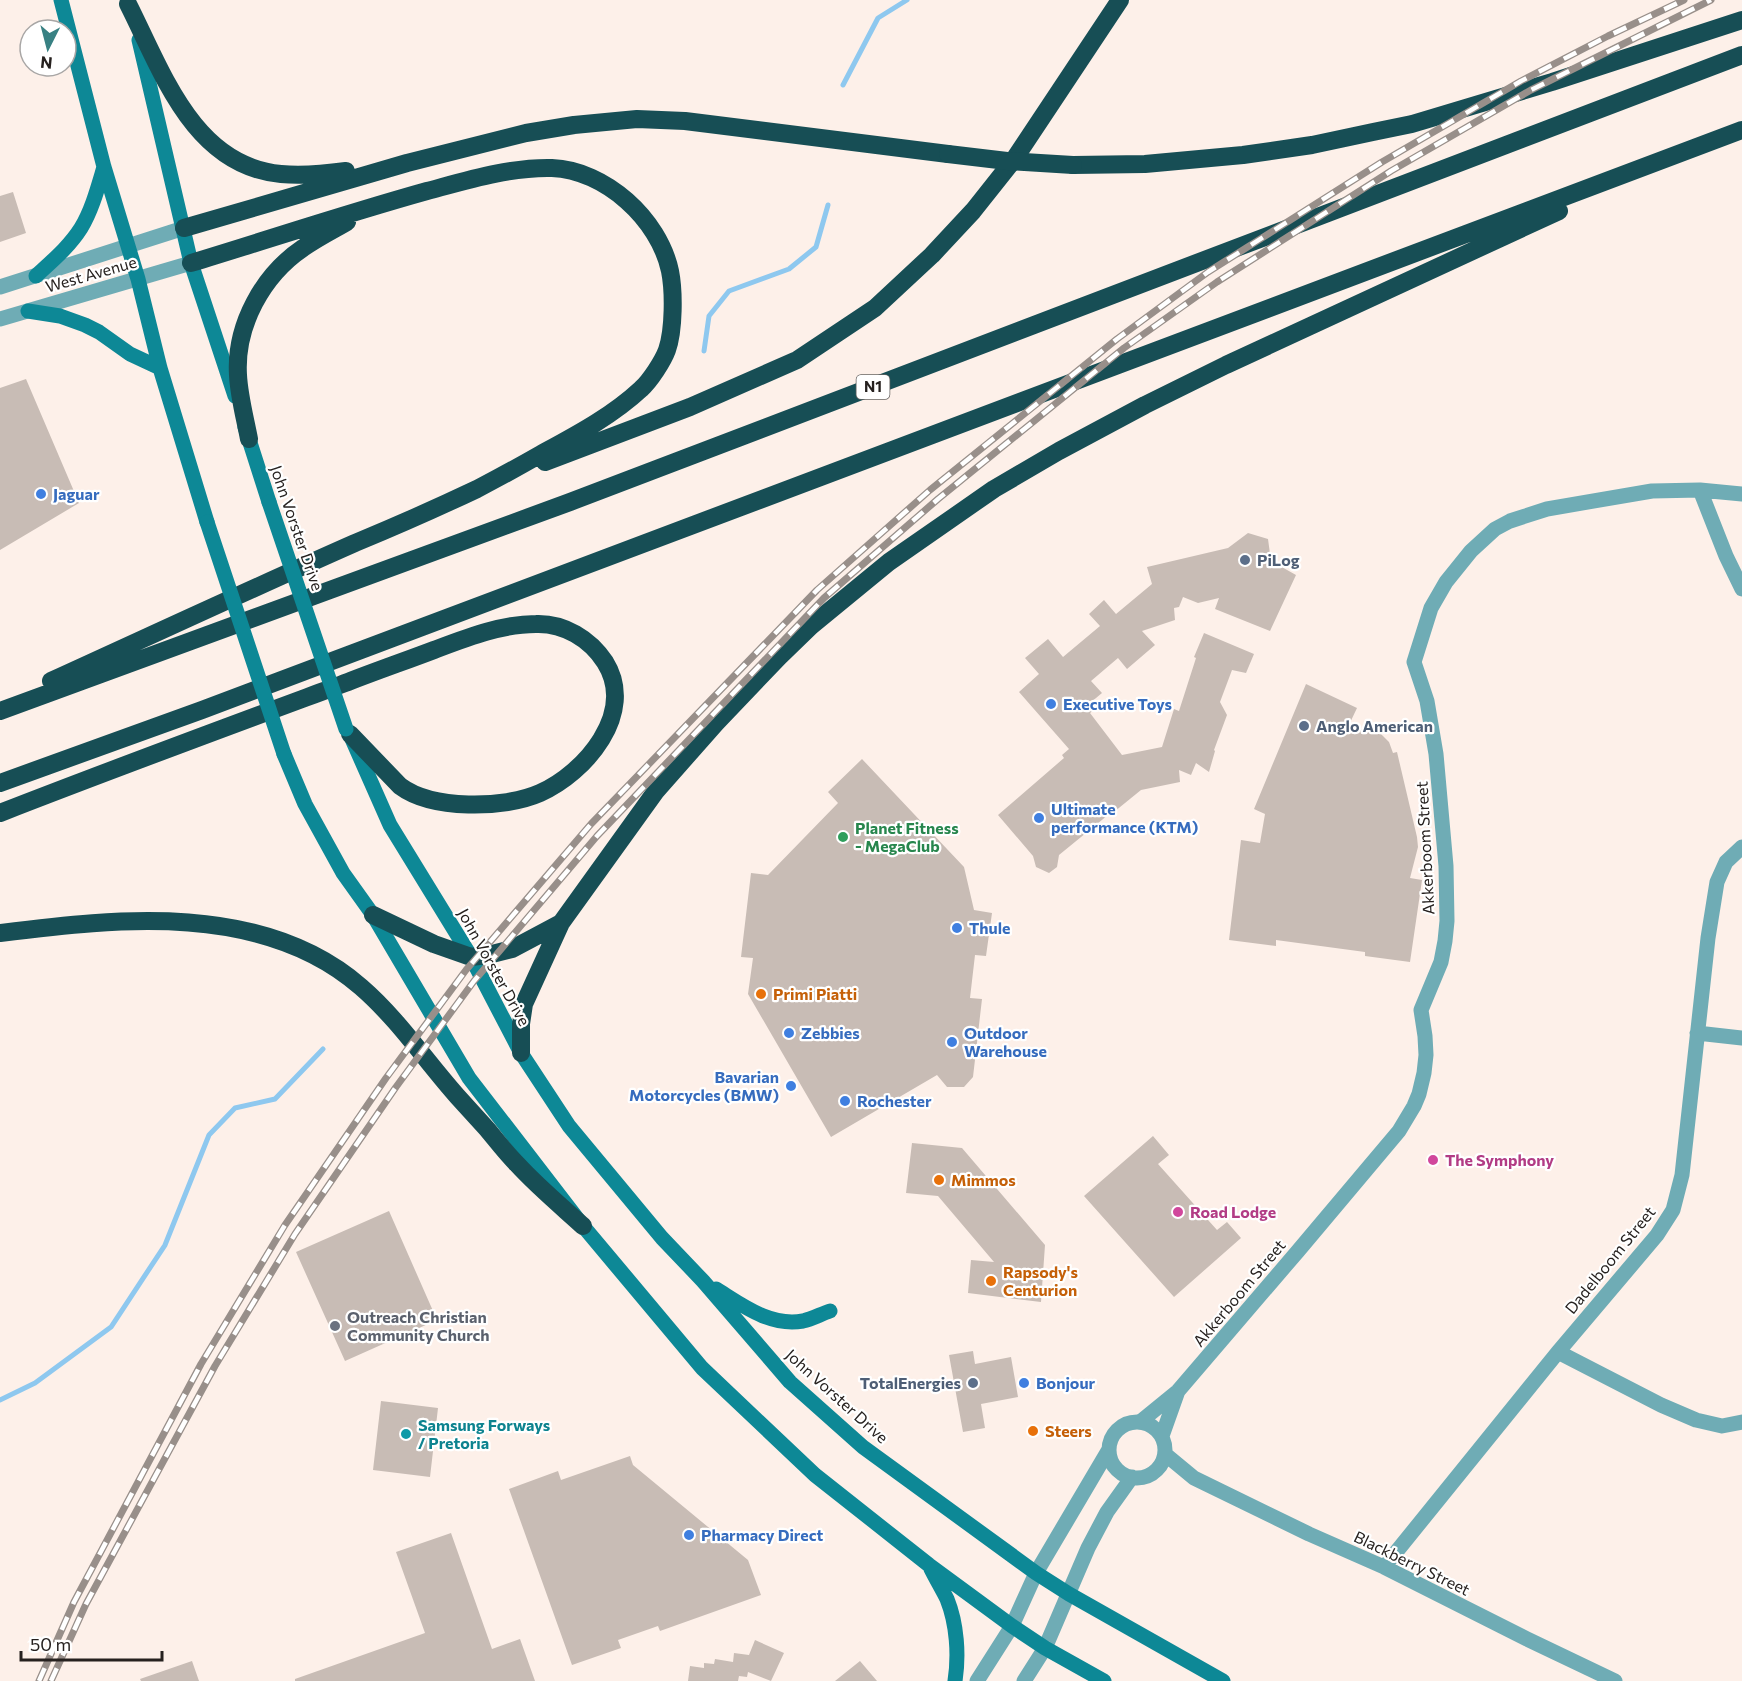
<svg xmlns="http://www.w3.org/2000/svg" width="1742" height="1681" font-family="Commissioner,sans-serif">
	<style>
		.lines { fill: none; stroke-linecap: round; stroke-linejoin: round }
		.stream { stroke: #8ec8ef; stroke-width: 5 }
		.building { fill: #c8bcb5 }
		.minor { stroke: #6facb5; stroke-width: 15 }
		.tertiary { stroke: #6facb5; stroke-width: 15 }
		.secondary { stroke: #0d8896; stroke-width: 15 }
		.motorway { stroke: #174e55; stroke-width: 18 }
		.rail-casing { stroke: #988f8a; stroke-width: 7 }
		.rail { stroke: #fff; stroke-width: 4.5; stroke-dasharray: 14; stroke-linecap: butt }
		.secondary-bridge { stroke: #0d8896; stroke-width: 15 }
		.motorway-bridge { stroke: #174e55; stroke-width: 18 }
		.shop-dot { fill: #3f7fe0; stroke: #fff; stroke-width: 2 }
		.service-dot { fill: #5c6f8a; stroke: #fff; stroke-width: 2 }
		.leisure-dot { fill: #2e9e5b; stroke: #fff; stroke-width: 2 }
		.food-dot { fill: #e8710a; stroke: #fff; stroke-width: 2 }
		.hotel-dot { fill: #d1479c; stroke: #fff; stroke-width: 2 }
		.worship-dot { fill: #6b7280; stroke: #fff; stroke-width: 2 }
		.culture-dot { fill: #0f9aa8; stroke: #fff; stroke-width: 2 }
		.labels { text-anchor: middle; stroke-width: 4.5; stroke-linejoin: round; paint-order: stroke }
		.shield { fill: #fff; stroke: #676462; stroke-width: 1.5 }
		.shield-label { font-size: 15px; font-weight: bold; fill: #26211f }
		.street-label { font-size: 16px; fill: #26211f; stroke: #fff }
		.shop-label { font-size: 16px; font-weight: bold; fill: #366cbe; stroke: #fff; text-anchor: start }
		.service-label { font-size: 16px; font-weight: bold; fill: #4e5e75; stroke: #fff; text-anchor: start }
		.leisure-label { font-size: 16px; font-weight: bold; fill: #27864d; stroke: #fff; text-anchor: start }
		.food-label { font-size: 16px; font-weight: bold; fill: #c56008; stroke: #fff; text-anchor: start }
		.hotel-label { font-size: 16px; font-weight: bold; fill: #b23c85; stroke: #fff; text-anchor: start }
		.worship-label { font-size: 16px; font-weight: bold; fill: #5b616d; stroke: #fff; text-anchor: start }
		.culture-label { font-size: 16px; font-weight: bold; fill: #0d838f; stroke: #fff; text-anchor: start }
	</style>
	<rect width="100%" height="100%" fill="#fdf0e9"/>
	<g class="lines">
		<path class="stream" d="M 843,85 L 878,18 L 907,0
			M 704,351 L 709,316 L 729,291 L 789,269 L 816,247 L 828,205
			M 0,1400 L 35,1383 L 111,1327 L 165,1245 L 209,1135 L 235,1108 L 275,1099 L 323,1049"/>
	</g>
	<path class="building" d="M 13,192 L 26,233 L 0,242 L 0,196 Z
		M 26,379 L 79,503 L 0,550 L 0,388 Z
		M 1248,533 L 1268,539 L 1271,561 L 1296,575 L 1270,631 L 1215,609 L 1219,598 L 1198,603 L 1183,597 L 1179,607 L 1174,608 L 1175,620 L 1142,631 L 1155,645 L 1127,669 L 1118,658 L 1091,681 L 1102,693 L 1090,703 L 1095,709 L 1090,713 L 1122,755 L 1162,747 L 1174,709 L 1179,711 L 1196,658 L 1194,657 L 1204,633 L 1254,654 L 1246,673 L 1232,670 L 1220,702 L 1227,715 L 1214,750 L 1215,751 L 1209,772 L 1196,763 L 1191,775 L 1179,770 L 1180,782 L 1141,790 L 1109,816 L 1108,815 L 1059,855 L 1057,867 L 1049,873 L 1036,867 L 1033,856 L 998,815 L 1064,758 L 1062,755 L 1069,749 L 1019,692 L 1039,674 L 1025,658 L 1048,639 L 1063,657 L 1100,626 L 1089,614 L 1104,600 L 1116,614 L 1152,584 L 1147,567 L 1228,548 Z
		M 1306,684 L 1357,708 L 1347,729 L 1377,730 L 1389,742 L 1393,753 L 1397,752 L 1417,837 L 1418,847 L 1410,878 L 1422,880 L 1410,962 L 1365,956 L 1365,952 L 1276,940 L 1276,946 L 1229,940 L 1241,840 L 1260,843 L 1265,814 L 1254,809 Z
		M 862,759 L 964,867 L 974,910 L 992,913 L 986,956 L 975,955 L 970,998 L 982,999 L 973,1077 L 964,1087 L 947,1087 L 937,1075 L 831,1137 L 748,994 L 753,958 L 741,957 L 751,873 L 768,875 L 838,803 L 828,792 Z
		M 1153,1136 L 1169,1155 L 1158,1164 L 1217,1230 L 1227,1222 L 1241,1238 L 1174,1297 L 1084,1196 Z
		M 912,1143 L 962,1148 L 1045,1245 L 1041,1302 L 968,1293 L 971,1260 L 994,1262 L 938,1196 L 906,1193 Z
		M 389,1211 L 437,1320 L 345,1361 L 296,1252 Z
		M 973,1351 L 975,1364 L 1011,1357 L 1018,1397 L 981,1404 L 985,1428 L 963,1432 L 949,1355 Z
		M 381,1401 L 438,1408 L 430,1477 L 373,1470 Z
		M 630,1456 L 633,1465 L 748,1560 L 761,1595 L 660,1631 L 658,1626 L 618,1640 L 621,1648 L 572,1665 L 509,1489 L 558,1471 L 561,1480 Z
		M 451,1533 L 492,1649 L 520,1639 L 535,1681 L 295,1681 L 295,1679 L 425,1633 L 396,1552 Z
		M 755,1640 L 784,1653 L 771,1681 L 748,1672 L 747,1677 L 739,1676 L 738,1681 L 688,1681 L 690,1666 L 704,1668 L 704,1663 L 714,1664 L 715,1659 L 733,1662 L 734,1653 L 749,1655 Z
		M 192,1661 L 199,1681 L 141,1681 L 140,1679 Z
		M 860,1661 L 877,1681 L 835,1681 Z"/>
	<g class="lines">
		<path class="minor" d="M 1700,490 L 1726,556 L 1742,589
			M 1697,1033 L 1742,1038
			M 1558,1352 L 1661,1405 L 1696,1420 L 1722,1426 L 1742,1422
			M1109 1450a28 28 0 1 1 56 0a28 28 0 1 1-56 0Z
			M 1140,1422 L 1178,1391 L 1298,1251 L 1399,1131 L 1414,1106 L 1419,1094 L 1424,1073 L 1426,1055 L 1425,1036 L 1421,1010 L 1441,962 L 1445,941 L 1447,921 L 1446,866 L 1436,754 L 1427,701 L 1414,662 L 1431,608 L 1446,582 L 1471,551 L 1495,529 L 1510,521 L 1547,509 L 1652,491 L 1700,490 L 1742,494
			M 1162,1436 L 1178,1391
			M 1165,1454 L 1194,1478 L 1309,1534 L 1384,1567 L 1527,1639 L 1615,1681
			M 1384,1567 L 1558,1352 L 1657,1235 L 1673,1210 L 1682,1175 L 1708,938 L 1717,882 L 1726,862 L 1742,847
			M 977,1681 L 1012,1626 L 1036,1573 L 1108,1451
			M 1024,1681 L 1045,1648 L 1088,1548 L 1107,1512 L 1132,1477"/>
		<path class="tertiary" d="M 0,287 L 184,228
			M 0,319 L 191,263"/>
		<path class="secondary" d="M 61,0 L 104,167 L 138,279 L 160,368 L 207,522
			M 139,40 L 191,263 L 235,396
			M 36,276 C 52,261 69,247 81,228 C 92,210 98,187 104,167
			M 28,311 L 60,316 L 85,325 L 99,332 L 130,354 L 160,368
			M 245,427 L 269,502
			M 352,739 L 390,825 L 471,957 L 521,1053 L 569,1126 L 662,1238 L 703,1281 L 790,1382 L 863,1447 L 1036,1573 L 1069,1594 L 1223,1681
			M 284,754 L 305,804 L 343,873 L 373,915 L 469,1078 L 583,1226 L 702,1368 L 815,1475 L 929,1565 L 1012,1626 L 1045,1648 L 1104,1681
			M 716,1289 C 742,1305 770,1327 803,1321 C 812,1319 821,1314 830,1311
			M 931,1569 C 936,1579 942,1589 947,1599 C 957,1624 959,1655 955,1681"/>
		<path class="motorway" d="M 128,4 C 162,71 193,166 281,174 C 303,176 324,174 346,171
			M 1073,165 L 1145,164 L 1243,155 L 1312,145 L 1373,132 L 1412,124 L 1552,82 L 1742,20
			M 184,228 L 407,163 L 526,133 L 574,125 L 637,119 L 685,121 L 948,154
			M 249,439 C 245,418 239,396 238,375 C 235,325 263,275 303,248 C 317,238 333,230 347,222
			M 545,462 L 690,407 L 797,360 L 875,308 L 932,255 L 973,211 L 1015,158 L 1120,0
			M 51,681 C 152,635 253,588 355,543 C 396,526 437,508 477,489 C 498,478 520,466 541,454 C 576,435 612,416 641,389 C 650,381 663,361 667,350 C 674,330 674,291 670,271 C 659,219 605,170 552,168 C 510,167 468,180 427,191 C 348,213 270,239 191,263
			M 0,711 L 570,502 L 1742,55
			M 0,783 L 202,710 L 1742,130
			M 0,813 C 115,768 232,725 348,682 C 376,671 405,661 434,650 C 466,638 501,624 536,624 C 564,623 590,639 605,662 C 637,713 585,773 540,793 C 504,809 432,810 400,786 L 350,734
			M 373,915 L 434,944 L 471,957 L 488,955 L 512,949 L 561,923
			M 0,933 C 118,918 264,902 361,987 C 398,1019 425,1060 457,1096 C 467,1107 477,1118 487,1129 C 497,1141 506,1153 517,1164 C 537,1186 561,1206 583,1226
			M 521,1053 L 521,1024 L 524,1004 L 561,923 L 656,791 L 716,723 L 779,657 L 811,626 L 889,562 L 994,489 L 1059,451 L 1145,405 L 1226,365 L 1559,211"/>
		<defs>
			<path id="rail" d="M 39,1681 L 74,1602 L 201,1364 L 285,1225 L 386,1078 L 466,970 L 591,824 L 817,590 L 930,490 L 1117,339 L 1208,272 L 1382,162 L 1521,81 L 1608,36 L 1684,0
				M 51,1681 L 86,1604 L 215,1366 L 295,1234 L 396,1087 L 474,981 L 597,836 L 824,598 L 938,499 L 1124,348 L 1217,282 L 1391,171 L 1531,90 L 1711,0"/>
		</defs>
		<use href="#rail" class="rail-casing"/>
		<use href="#rail" class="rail"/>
		<path class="secondary-bridge" d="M 269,502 L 346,729
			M 207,522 L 284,754"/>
		<path class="motorway-bridge" d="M 948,154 L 1007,161 L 1073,165"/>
	</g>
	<g class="shop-dot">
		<circle cx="41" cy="494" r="6"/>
		<circle cx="1051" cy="704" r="6"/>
		<circle cx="1039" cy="818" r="6"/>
		<circle cx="957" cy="928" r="6"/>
		<circle cx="789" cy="1033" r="6"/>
		<circle cx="952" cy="1042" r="6"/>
		<circle cx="791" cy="1086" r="6"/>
		<circle cx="845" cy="1101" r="6"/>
		<circle cx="1024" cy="1383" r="6"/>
		<circle cx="689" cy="1535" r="6"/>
	</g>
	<g class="service-dot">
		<circle cx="1245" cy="560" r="6"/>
		<circle cx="1304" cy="726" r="6"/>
		<circle cx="973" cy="1383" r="6"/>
	</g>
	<circle class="leisure-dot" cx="843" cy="837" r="6"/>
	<g class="food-dot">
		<circle cx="761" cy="994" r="6"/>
		<circle cx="939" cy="1180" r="6"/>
		<circle cx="991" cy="1281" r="6"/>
		<circle cx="1033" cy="1431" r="6"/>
	</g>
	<g class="hotel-dot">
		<circle cx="1433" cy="1160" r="6"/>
		<circle cx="1178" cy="1212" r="6"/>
	</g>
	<circle class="worship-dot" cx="335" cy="1326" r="6"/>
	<circle class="culture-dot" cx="406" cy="1434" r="6"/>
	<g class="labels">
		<rect class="shield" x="856.5" y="375" width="33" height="24" rx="4.5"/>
		<g class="shield-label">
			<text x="873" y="392">N1</text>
		</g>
		<g class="street-label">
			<text transform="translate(91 274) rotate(-16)" y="6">West Avenue</text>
			<text transform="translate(297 528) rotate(71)" y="6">John Vorster Drive</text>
			<text transform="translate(1425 848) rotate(-93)" y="6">Akkerboom Street</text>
			<text transform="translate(494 967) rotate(61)" y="6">John Vorster Drive</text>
			<text transform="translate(1610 1260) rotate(-51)" y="6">Dadelboom Street</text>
			<text transform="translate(1239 1293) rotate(-50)" y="6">Akkerboom Street</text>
			<text transform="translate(837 1396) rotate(42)" y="6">John Vorster Drive</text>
			<text transform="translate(1412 1563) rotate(26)" y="6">Blackberry Street</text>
		</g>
		<g class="shop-label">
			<text x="53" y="500">Jaguar</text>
			<text x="1063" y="710">Executive Toys</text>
			<text x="1051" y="815">Ultimate<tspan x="1051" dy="18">performance (KTM)</tspan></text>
			<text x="969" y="934">Thule</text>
			<text x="801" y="1039">Zebbies</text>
			<text x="964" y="1039">Outdoor<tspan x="964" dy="18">Warehouse</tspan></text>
			<text x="779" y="1083" text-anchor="end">Bavarian<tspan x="779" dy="18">Motorcycles (BMW)</tspan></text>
			<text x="857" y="1107">Rochester</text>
			<text x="1036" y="1389">Bonjour</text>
			<text x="701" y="1541">Pharmacy Direct</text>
		</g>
		<g class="service-label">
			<text x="1257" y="566">PiLog</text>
			<text x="1316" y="732">Anglo American</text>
			<text x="961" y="1389" text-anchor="end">TotalEnergies</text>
		</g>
		<g class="leisure-label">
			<text x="855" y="834">Planet Fitness<tspan x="855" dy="18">- MegaClub</tspan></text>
		</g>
		<g class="food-label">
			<text x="773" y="1000">Primi Piatti</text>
			<text x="951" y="1186">Mimmos</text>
			<text x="1003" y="1278">Rapsody's<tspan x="1003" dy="18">Centurion</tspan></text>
			<text x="1045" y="1437">Steers</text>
		</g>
		<g class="hotel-label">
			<text x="1445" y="1166">The Symphony</text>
			<text x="1190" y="1218">Road Lodge</text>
		</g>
		<g class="worship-label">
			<text x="347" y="1323">Outreach Christian<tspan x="347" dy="18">Community Church</tspan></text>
		</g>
		<g class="culture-label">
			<text x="418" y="1431">Samsung Forways<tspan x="418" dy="18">/ Pretoria</tspan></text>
		</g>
	</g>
	<g transform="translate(48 48) rotate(186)"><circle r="28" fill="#ffffff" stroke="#a8a6a5" stroke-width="1.5"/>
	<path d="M0-4.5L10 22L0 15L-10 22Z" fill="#388183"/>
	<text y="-9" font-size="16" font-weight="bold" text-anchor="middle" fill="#26211f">N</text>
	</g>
	<path d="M21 1651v9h141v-9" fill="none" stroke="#26211f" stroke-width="3"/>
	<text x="30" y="1651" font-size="18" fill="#26211f" stroke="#ffffff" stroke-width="4.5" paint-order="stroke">50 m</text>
</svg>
